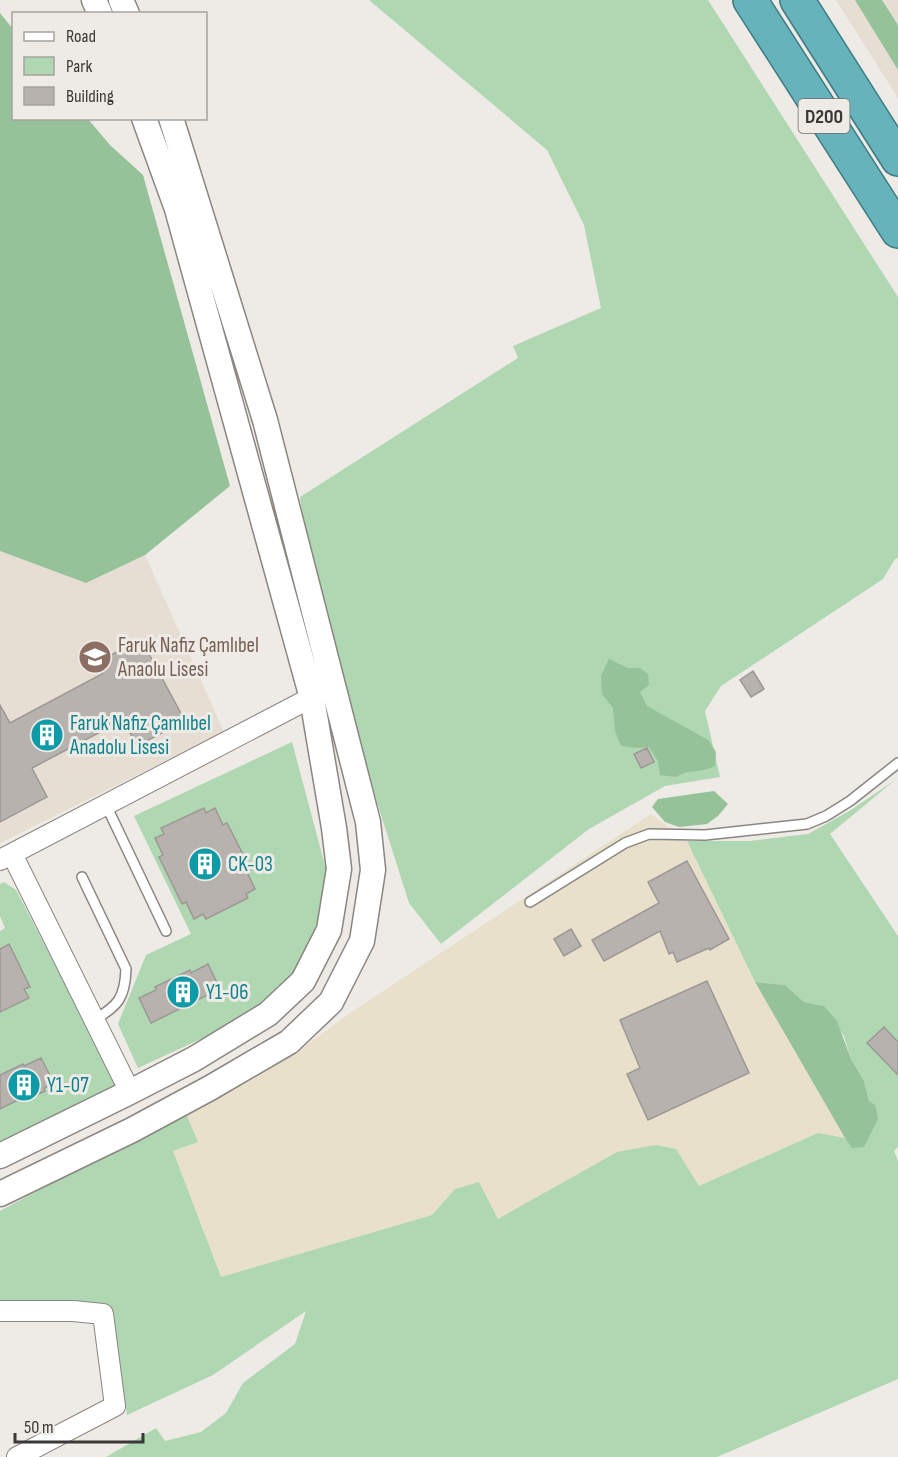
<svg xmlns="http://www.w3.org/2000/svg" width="898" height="1457" font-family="'Sofia Sans Condensed',sans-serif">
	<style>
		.built { fill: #e6ddd3 }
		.industrial { fill: #e8e0cb }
		.green { fill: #afd7b1 }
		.forest { fill: #95c298 }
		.building { fill: #b7b2ae; stroke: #9d9895; stroke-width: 1.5 }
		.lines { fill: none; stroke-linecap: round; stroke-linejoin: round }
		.service-casing { stroke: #8a8682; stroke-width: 12 }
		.minor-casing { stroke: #8a8682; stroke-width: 22 }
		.tertiary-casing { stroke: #8a8682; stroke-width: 27 }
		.trunk-casing { stroke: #3e7c83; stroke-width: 36 }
		.service { stroke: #fff; stroke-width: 9 }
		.minor { stroke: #fff; stroke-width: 20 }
		.tertiary { stroke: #fff; stroke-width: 24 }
		.trunk { stroke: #66b3bc; stroke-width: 33 }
		.labels { text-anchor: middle; stroke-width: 6; stroke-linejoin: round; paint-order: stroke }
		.shield { fill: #eeeae5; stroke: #716e6b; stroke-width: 1.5 }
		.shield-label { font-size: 20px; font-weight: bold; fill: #3b3937 }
		.education-label { font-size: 21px; fill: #785e54; stroke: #eeeae5; text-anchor: start }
		.culture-label { font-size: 21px; fill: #0d838f; stroke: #eeeae5; text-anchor: start }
	</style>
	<rect width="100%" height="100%" fill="#eeeae5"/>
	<path class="built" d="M 836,0 L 898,0 L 898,98 Z
		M 0,551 L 86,583 L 145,555 L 224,732 L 0,843 Z"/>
	<path class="industrial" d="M 651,814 L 687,841 L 755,982 L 845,1138 L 818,1133 L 699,1186 L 617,1152 L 498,1220 L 479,1182 L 455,1189 L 432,1215 L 221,1277 L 173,1151 L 198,1142 L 185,1111 L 297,1052 L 353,1011 Z"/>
	<path class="green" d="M 369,0 L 708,0 L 898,297 L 898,558 L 895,559 L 883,579 L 721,686 L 705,711 L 720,777 L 665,786 L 589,829 L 441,944 L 409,903 L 376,799 L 304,526 L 300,497 L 518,358 L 513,346 L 601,308 L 584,225 L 547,150 Z
		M 292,742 L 327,873 L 318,925 L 294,978 L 261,1011 L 138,1068 L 118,1024 L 146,955 L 191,934 L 134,816 Z
		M 895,780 L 830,834 L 898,936 L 898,1042 L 884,1027 L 868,1043 L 898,1075 L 898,1147 L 894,1151 L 898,1161 L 898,1379 L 717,1457 L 106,1457 L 156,1428 L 165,1441 L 201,1432 L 226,1413 L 243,1383 L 295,1344 L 306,1311 L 213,1375 L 127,1415 L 112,1310 L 70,1306 L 0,1310 L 0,1211 L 185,1111 L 198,1142 L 173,1151 L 221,1277 L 432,1215 L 455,1189 L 479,1182 L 498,1219 L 617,1152 L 656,1145 L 676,1149 L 699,1186 L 818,1133 L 845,1138 L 853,1148 L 869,1101 L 864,1081 L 851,1059 L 844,1036 L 824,1006 L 804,1002 L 785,985 L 755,982 L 687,841 L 750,841 L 808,834 L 851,810 Z
		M 4,882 L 16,890 L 118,1086 L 0,1141 L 0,931 L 5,928 L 0,916 L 0,884 Z"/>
	<path class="forest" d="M 855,0 L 882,0 L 898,25 L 898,70 Z
		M 0,13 L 13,29 L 14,118 L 88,119 L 110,145 L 143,175 L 230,486 L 145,555 L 86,583 L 0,551 Z
		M 609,659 L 628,668 L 640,668 L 648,674 L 649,685 L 640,692 L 647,706 L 708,740 L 716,752 L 715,766 C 699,774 691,768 676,777 L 660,775 L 658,761 L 649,747 L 638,748 L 621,746 L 615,731 L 613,708 L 602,694 L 601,676 Z
		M 714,791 L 728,804 L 718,816 L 707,824 L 679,827 L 665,822 L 652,807 L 658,799 Z
		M 755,982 L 785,985 L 804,1002 L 824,1006 L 837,1021 L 851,1059 L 864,1081 L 869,1101 L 875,1105 L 878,1119 L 864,1147 L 852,1148 L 845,1138 Z"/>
	<path class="building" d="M 141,639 L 185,721 L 137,746 L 123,720 L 32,768 L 47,797 L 0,822 L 0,705 L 10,723 L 102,674 L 96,663 Z
		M 753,671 L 764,689 L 751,697 L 740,680 Z
		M 647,748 L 654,762 L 641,768 L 634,754 Z
		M 204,808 L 206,813 L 215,808 L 223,825 L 227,823 L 251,870 L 247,872 L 255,889 L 246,894 L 248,898 L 206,919 L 203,914 L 194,919 L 186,902 L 182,904 L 159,857 L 163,855 L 155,838 L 164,834 L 161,828 Z
		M 687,861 L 729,939 L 710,950 L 709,948 L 677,962 L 673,952 L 669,954 L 660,931 L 604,961 L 592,940 L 659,903 L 648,882 Z
		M 571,929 L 581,946 L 564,956 L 554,939 Z
		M 9,944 L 30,987 L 24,989 L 29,998 L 0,1012 L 0,949 Z
		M 208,964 L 220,989 L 151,1023 L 139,998 L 156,990 L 155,987 L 190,970 L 191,973 Z
		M 707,981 L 749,1073 L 648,1120 L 627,1074 L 640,1068 L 620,1020 Z
		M 884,1027 L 898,1042 L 898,1075 L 867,1043 Z
		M 41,1058 L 54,1083 L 44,1088 L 45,1091 L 34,1096 L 32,1093 L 0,1109 L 0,1075 L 23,1064 L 24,1066 Z"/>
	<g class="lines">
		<defs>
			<path id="service" d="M 106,805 L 166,931
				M 82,877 L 126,969 C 125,998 118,1006 94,1020
				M 530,902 L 625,843 L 649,834 L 705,835 L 807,824 L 826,816 L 850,801 L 898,763"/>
			<path id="minor" d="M 12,854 L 130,1092
				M 0,860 L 322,692
				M 0,1311 L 73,1311 L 103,1314 L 115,1406 L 17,1457"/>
			<path id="tertiary" d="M 94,0 L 100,14
				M 121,0 L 127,14
				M 0,1156 L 130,1092 L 194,1059 L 268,1014 L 303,981 L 329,930 L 339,869 L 334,828 L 312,698 L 177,209 L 144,118
				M 0,1194 L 132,1130 L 210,1088 L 289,1042 L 331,1002 L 362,941 L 373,870 L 368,822 L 265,420 L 171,118"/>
			<path id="trunk" d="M 750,0 L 898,231
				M 797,0 L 898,159"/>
		</defs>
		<use href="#service" class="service-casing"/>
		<use href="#minor" class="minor-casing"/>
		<use href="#tertiary" class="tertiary-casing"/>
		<use href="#trunk" class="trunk-casing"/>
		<use href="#service" class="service"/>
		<use href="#minor" class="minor"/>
		<use href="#tertiary" class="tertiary"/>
		<use href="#trunk" class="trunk"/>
	</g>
	<defs>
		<symbol id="school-disc" viewBox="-11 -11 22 22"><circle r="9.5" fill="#8d6e63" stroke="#eeeae5"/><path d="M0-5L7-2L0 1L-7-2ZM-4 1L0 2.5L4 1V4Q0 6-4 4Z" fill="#fff"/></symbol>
		<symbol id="building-disc" viewBox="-11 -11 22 22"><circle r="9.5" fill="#0f9aa8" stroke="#eeeae5"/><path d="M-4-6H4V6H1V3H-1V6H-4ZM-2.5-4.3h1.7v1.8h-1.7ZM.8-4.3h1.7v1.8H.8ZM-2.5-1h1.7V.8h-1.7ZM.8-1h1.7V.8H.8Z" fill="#fff"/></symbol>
	</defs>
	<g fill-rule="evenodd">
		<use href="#school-disc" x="76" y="638" width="38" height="38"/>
		<use href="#building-disc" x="28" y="716" width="38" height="38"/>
		<use href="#building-disc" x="186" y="845" width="38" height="38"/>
		<use href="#building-disc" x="164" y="973" width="38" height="38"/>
		<use href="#building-disc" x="5" y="1066" width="38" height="38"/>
	</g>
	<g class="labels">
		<rect class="shield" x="798.5" y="99" width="51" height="34" rx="4.5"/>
		<g class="shield-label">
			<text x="824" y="123">D200</text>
		</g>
		<g class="education-label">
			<text x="118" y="652">Faruk Nafiz Çamlıbel<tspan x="118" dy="24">Anaolu Lisesi</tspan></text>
		</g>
		<g class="culture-label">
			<text x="70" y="730">Faruk Nafiz Çamlıbel<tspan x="70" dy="24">Anadolu Lisesi</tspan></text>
			<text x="228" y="871">CK-03</text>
			<text x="206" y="999">Y1-06</text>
			<text x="47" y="1092">Y1-07</text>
		</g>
	</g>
	<rect x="12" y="12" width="195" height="108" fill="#eeeae5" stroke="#a6a39f" stroke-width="1.5"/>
	<rect x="24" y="32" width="30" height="9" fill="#ffffff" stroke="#a6a39f" stroke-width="1.5"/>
	<text x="66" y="42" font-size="18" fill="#3b3937">Road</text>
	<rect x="24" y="57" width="30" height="18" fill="#afd7b1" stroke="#a6a39f" stroke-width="1.5"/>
	<text x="66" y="72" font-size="18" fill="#3b3937">Park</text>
	<rect x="24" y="87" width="30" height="18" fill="#b7b2ae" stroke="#a6a39f" stroke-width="1.5"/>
	<text x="66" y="102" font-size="18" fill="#3b3937">Building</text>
	<path d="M15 1433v9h128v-9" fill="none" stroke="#3b3937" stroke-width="3"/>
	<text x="24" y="1433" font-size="18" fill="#3b3937" stroke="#eeeae5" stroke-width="4.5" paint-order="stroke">50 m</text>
</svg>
